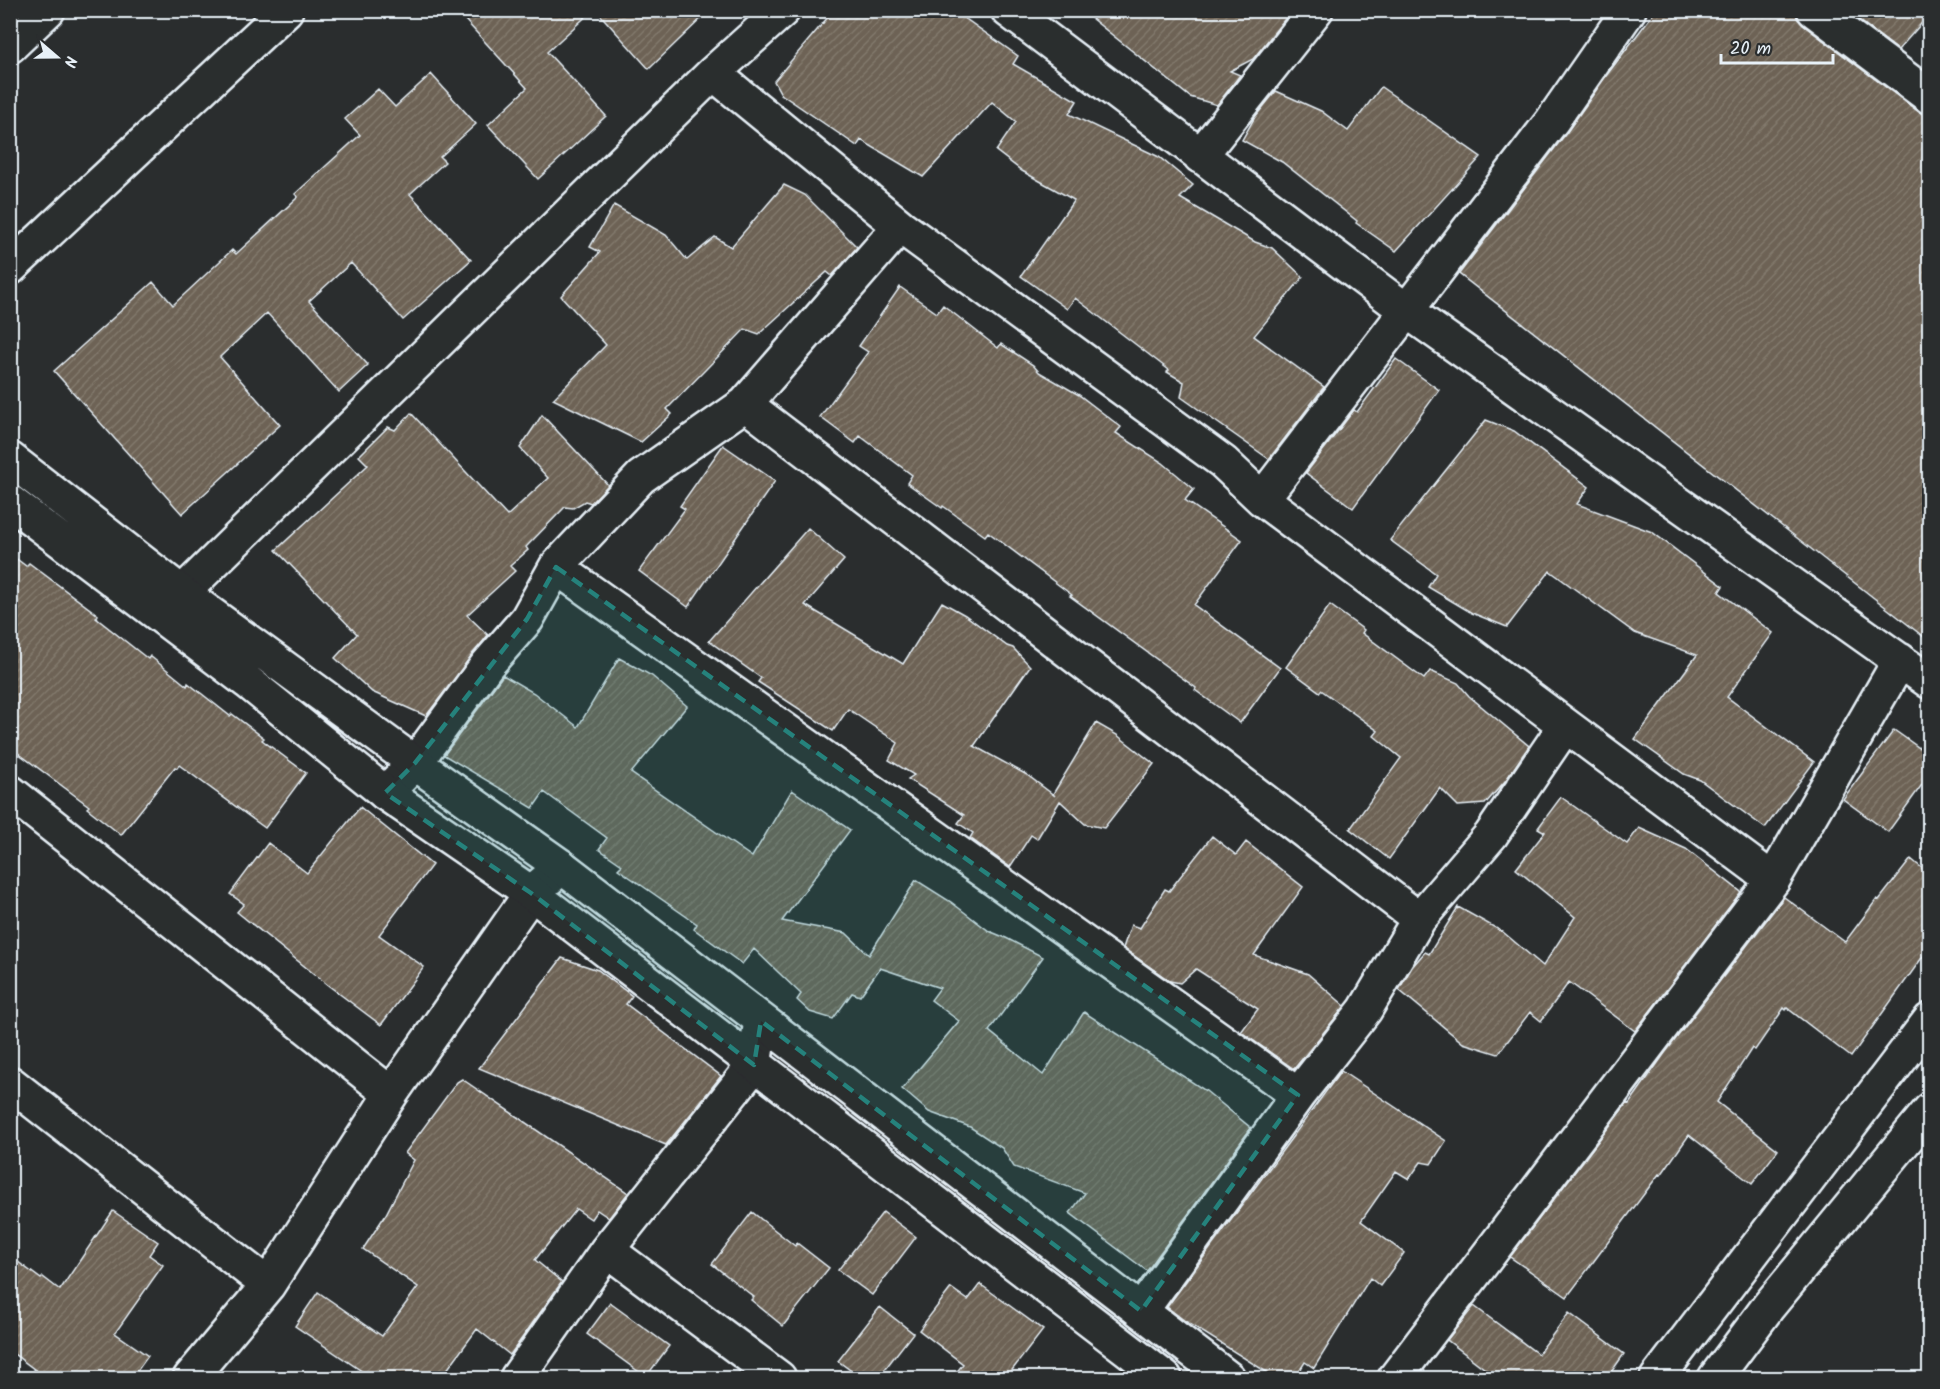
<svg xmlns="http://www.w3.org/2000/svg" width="1940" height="1389" font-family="Kalam,sans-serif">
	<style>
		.building { fill: url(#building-hatch); stroke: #e8f1f8; stroke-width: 1.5 }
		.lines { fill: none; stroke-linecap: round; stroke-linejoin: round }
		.minor-casing { stroke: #e8f1f8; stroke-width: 38 }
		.tertiary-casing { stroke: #e8f1f8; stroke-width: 38 }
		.minor { stroke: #2a2d2e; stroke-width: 33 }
		.tertiary { stroke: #2a2d2e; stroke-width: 33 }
		.marked { fill: #25827c; fill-opacity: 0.2; stroke: #25827c; stroke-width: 4.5; stroke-dasharray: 12 8; stroke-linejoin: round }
	</style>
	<defs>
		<pattern id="building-hatch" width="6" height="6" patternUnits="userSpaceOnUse" patternTransform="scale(1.5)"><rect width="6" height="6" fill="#6d6254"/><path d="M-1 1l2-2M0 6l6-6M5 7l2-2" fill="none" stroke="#82796d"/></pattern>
	</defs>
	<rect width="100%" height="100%" fill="#2a2d2e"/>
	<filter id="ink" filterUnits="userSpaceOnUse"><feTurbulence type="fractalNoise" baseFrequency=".0167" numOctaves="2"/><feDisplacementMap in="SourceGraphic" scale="12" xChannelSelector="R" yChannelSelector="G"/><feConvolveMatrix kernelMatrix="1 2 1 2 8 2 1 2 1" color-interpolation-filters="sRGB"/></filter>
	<g filter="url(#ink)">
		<path class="building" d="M 456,10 L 593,10 L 547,52 L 606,116 L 538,179 L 488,125 L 527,88 Z
			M 596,10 L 710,10 L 649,69 Z
			M 834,10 L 953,10 L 1018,56 L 1013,64 L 1077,101 L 1069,114 L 1159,157 L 1193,185 L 1180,198 L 1255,242 L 1272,248 L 1303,277 L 1254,336 L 1324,387 L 1269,459 L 1181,397 L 1184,382 L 1167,372 L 1169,370 L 1075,298 L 1067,309 L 1021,276 L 1074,200 L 1022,171 L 996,151 L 1016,122 L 992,102 L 923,177 L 861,140 L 857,146 L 781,94 L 774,81 Z
			M 1081,10 L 1292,10 L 1253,59 L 1230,71 L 1240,75 L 1217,105 L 1190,97 Z
			M 1656,10 L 1796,10 L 1797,18 L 1803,25 L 1919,112 L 1929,115 L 1929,641 L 1459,274 L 1567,132 L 1606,76 Z
			M 1846,10 L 1929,10 L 1929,15 L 1898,50 Z
			M 431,74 L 476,124 L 440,157 L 445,162 L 410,194 L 471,260 L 403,320 L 351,263 L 309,301 L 368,365 L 339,392 L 267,313 L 220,357 L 280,425 L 182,514 L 54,371 L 153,282 L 173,305 L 232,250 L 236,254 L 298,197 L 295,194 L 360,135 L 345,119 L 378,89 L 395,107 Z
			M 1381,87 L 1481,157 L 1396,251 L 1356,223 L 1357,221 L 1282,162 L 1242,140 L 1255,117 L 1276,91 L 1321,111 L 1348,131 Z
			M 784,185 L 805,195 L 857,247 L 832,276 L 827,272 L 759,334 L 745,329 L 667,409 L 672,414 L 641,442 L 553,399 L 606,345 L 561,296 L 600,252 L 590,247 L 614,205 L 666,235 L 687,260 L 715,237 L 731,247 Z
			M 900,287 L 937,313 L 943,305 L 998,348 L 1001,344 L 1033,365 L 1039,372 L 1079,395 L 1121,427 L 1116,433 L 1163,463 L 1194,489 L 1185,500 L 1242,540 L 1194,605 L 1280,668 L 1240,723 L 1195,690 L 1196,688 L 1070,596 L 1072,595 L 988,532 L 985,536 L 943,506 L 942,508 L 907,483 L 912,475 L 860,436 L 855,443 L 820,417 L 868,352 L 859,346 Z
			M 1396,359 L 1439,390 L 1353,508 L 1306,473 L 1354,410 L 1357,412 Z
			M 411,413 L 507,516 L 548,478 L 520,448 L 542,415 L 608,485 L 591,503 L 585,501 L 573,508 L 565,507 L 526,547 L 528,550 L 510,566 L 515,571 L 467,615 L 488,635 L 426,716 L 372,692 L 335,658 L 357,634 L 276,550 L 368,465 L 359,456 L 388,427 L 395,430 Z
			M 1486,420 L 1514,431 L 1589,487 L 1577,504 L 1652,532 L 1723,586 L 1719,592 L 1773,633 L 1727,697 L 1814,762 L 1765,828 L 1700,780 L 1684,774 L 1635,739 L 1697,655 L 1635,633 L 1550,571 L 1507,627 L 1472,613 L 1428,587 L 1436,574 L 1390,540 Z
			M 723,445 L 775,481 L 688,607 L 639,571 L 685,509 L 680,506 Z
			M 808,528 L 844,560 L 805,605 L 903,664 L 942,602 L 965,615 L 1007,646 L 1013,648 L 1030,666 L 974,746 L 1027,775 L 1055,796 L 1053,794 L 1096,723 L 1117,735 L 1154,764 L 1104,828 L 1085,824 L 1060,801 L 1037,839 L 1031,835 L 1010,867 L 970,838 L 973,833 L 958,823 L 964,815 L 908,779 L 914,775 L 889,760 L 898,743 L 848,709 L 833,731 L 758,682 L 761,678 L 709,641 Z
			M 10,554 L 26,566 L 29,563 L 98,615 L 96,618 L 148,659 L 150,656 L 187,686 L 188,683 L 230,716 L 232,714 L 264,738 L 262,740 L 306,773 L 265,828 L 179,765 L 177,768 L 175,767 L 121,835 L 87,808 L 89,806 L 10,747 Z
			M 1330,605 L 1364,630 L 1362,633 L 1424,679 L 1430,671 L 1458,683 L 1469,696 L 1529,746 L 1506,780 L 1485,804 L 1458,806 L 1440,788 L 1389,859 L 1350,829 L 1401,758 L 1374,736 L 1378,731 L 1321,690 L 1320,692 L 1286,667 Z
			M 619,658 L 652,676 L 687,706 L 631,773 L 752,857 L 792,790 L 850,830 L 782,921 L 846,933 L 869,955 L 916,880 L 951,902 L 989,931 L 1006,938 L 1043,957 L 989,1031 L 1043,1075 L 1084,1012 L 1206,1091 L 1251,1128 L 1147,1271 L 1070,1213 L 1085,1193 L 1014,1167 L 1002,1148 L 970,1127 L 929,1112 L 902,1089 L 959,1021 L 931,1000 L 940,988 L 880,968 L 860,996 L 852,993 L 833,1019 L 810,1012 L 797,1000 L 801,994 L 754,949 L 742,964 L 694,929 L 697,924 L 618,869 L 622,865 L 599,849 L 607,838 L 544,792 L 533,808 L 444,755 L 503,675 L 534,693 L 578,727 Z
			M 1894,730 L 1929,755 L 1929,775 L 1888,832 L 1843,799 Z
			M 1561,797 L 1627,844 L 1639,828 L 1686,849 L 1741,892 L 1635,1031 L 1569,982 L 1541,1021 L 1530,1012 L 1498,1054 L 1463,1043 L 1399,990 L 1412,967 L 1425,952 L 1429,954 L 1458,907 L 1503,932 L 1543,966 L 1575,917 L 1516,869 L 1545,832 L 1538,828 Z
			M 360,807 L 432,865 L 379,935 L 424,967 L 381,1025 L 329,986 L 237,912 L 244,904 L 230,894 L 268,843 L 307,873 Z
			M 1212,836 L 1236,855 L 1246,842 L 1303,887 L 1254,955 L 1308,974 L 1345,1006 L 1294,1069 L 1241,1032 L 1258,1009 L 1196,969 L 1180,983 L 1170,981 L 1123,948 L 1131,925 L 1140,928 L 1165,889 L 1169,891 Z
			M 1911,859 L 1929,874 L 1929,948 L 1851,1057 L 1787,1008 L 1786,1010 L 1784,1008 L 1755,1050 L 1752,1048 L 1717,1102 L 1778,1150 L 1752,1184 L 1689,1135 L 1661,1175 L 1659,1174 L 1567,1297 L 1510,1257 L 1627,1103 L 1629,1104 L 1665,1053 L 1784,897 L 1845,942 L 1877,899 L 1879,900 Z
			M 562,958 L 598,970 L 632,996 L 626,1004 L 721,1076 L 666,1145 L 479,1068 Z
			M 1341,1071 L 1446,1141 L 1431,1164 L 1421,1162 L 1409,1179 L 1396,1171 L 1361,1221 L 1404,1253 L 1380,1286 L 1370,1278 L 1314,1368 L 1305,1362 L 1295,1378 L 1276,1378 L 1185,1321 L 1167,1307 Z
			M 462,1079 L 628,1193 L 609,1218 L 597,1210 L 591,1219 L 576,1209 L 535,1260 L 562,1282 L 510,1355 L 477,1329 L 441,1378 L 372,1378 L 295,1326 L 318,1292 L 382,1336 L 418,1287 L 363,1249 L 386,1214 L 414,1160 L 405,1153 L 457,1082 Z
			M 113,1211 L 158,1242 L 149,1255 L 163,1265 L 115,1333 L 148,1356 L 132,1378 L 46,1378 L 10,1351 L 10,1256 L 41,1279 L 43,1277 L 60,1290 Z
			M 752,1212 L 795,1246 L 797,1243 L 829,1268 L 783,1326 L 751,1300 L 754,1297 L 712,1264 Z
			M 883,1212 L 916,1237 L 872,1295 L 838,1270 Z
			M 980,1284 L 1043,1330 L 1006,1378 L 952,1378 L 963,1364 L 919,1330 L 951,1288 L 968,1300 Z
			M 610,1303 L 669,1346 L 646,1377 L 587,1334 Z
			M 1474,1306 L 1538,1354 L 1569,1313 L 1624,1354 L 1607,1378 L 1497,1378 L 1447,1340 Z
			M 880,1307 L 913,1333 L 878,1378 L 861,1378 L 838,1361 Z"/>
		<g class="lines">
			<defs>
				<path id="minor" d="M 1008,10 L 1407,311 L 1930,682
					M 1814,10 L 1930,97
					M 10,46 L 48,10
					M 713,73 L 900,226 L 1223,462 L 1262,499 L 1773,880
					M 1200,156 L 1316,10
					M 10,268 L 286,10
					M 745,404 L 1419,919
					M 1262,499 L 1552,121 L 1629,10
					M 556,567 L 1298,1095
					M 182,593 L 713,73 L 783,10
					M 10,792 L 391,1094
					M 385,793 L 415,763 L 487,665 L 527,619 L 556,567 L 641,477 L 745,404 L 900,226
					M 10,1083 L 268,1285
					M 607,1250 L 754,1065 L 761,1021
					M 1141,1311 L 1298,1095 L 1365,1010 L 1419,919 L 1491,835 L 1565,726
					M 190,1378 L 268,1285 L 391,1094 L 531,893 L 562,867
					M 517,1378 L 607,1250 L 779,1378
					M 1395,1378 L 1773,880 L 1900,660
					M 1657,1378 L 1930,1020
					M 1715,1378 L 1768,1307 L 1930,1110"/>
				<path id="tertiary" d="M 10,459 L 182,593 L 415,763 L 562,867 L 1228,1378
					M 10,502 L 248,682 L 385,793 L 531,893 L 1165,1378"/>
			</defs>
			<use href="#minor" class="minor-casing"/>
			<use href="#tertiary" class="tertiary-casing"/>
			<use href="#minor" class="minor"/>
			<use href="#tertiary" class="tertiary"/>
		</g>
	</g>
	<path class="marked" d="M 556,567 L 1298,1095 L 1141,1311 L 761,1021 L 754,1065 L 531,893 L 385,793 L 415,763 L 527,619 Z"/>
	<rect width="1940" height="1389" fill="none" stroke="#2a2d2e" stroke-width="36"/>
	<rect x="18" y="18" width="1904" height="1353" fill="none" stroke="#e8f1f8" stroke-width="2" filter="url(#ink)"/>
	<g transform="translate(57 57) rotate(110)" stroke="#2a2d2e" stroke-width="4.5" paint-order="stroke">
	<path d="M0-4.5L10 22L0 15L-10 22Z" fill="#e8f1f8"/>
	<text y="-9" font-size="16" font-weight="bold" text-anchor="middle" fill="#e8f1f8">N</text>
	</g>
	<path d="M1721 54v9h112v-9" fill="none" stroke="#e8f1f8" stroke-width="3"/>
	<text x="1730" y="54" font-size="18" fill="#e8f1f8" stroke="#2a2d2e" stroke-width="4.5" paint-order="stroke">20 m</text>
</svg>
